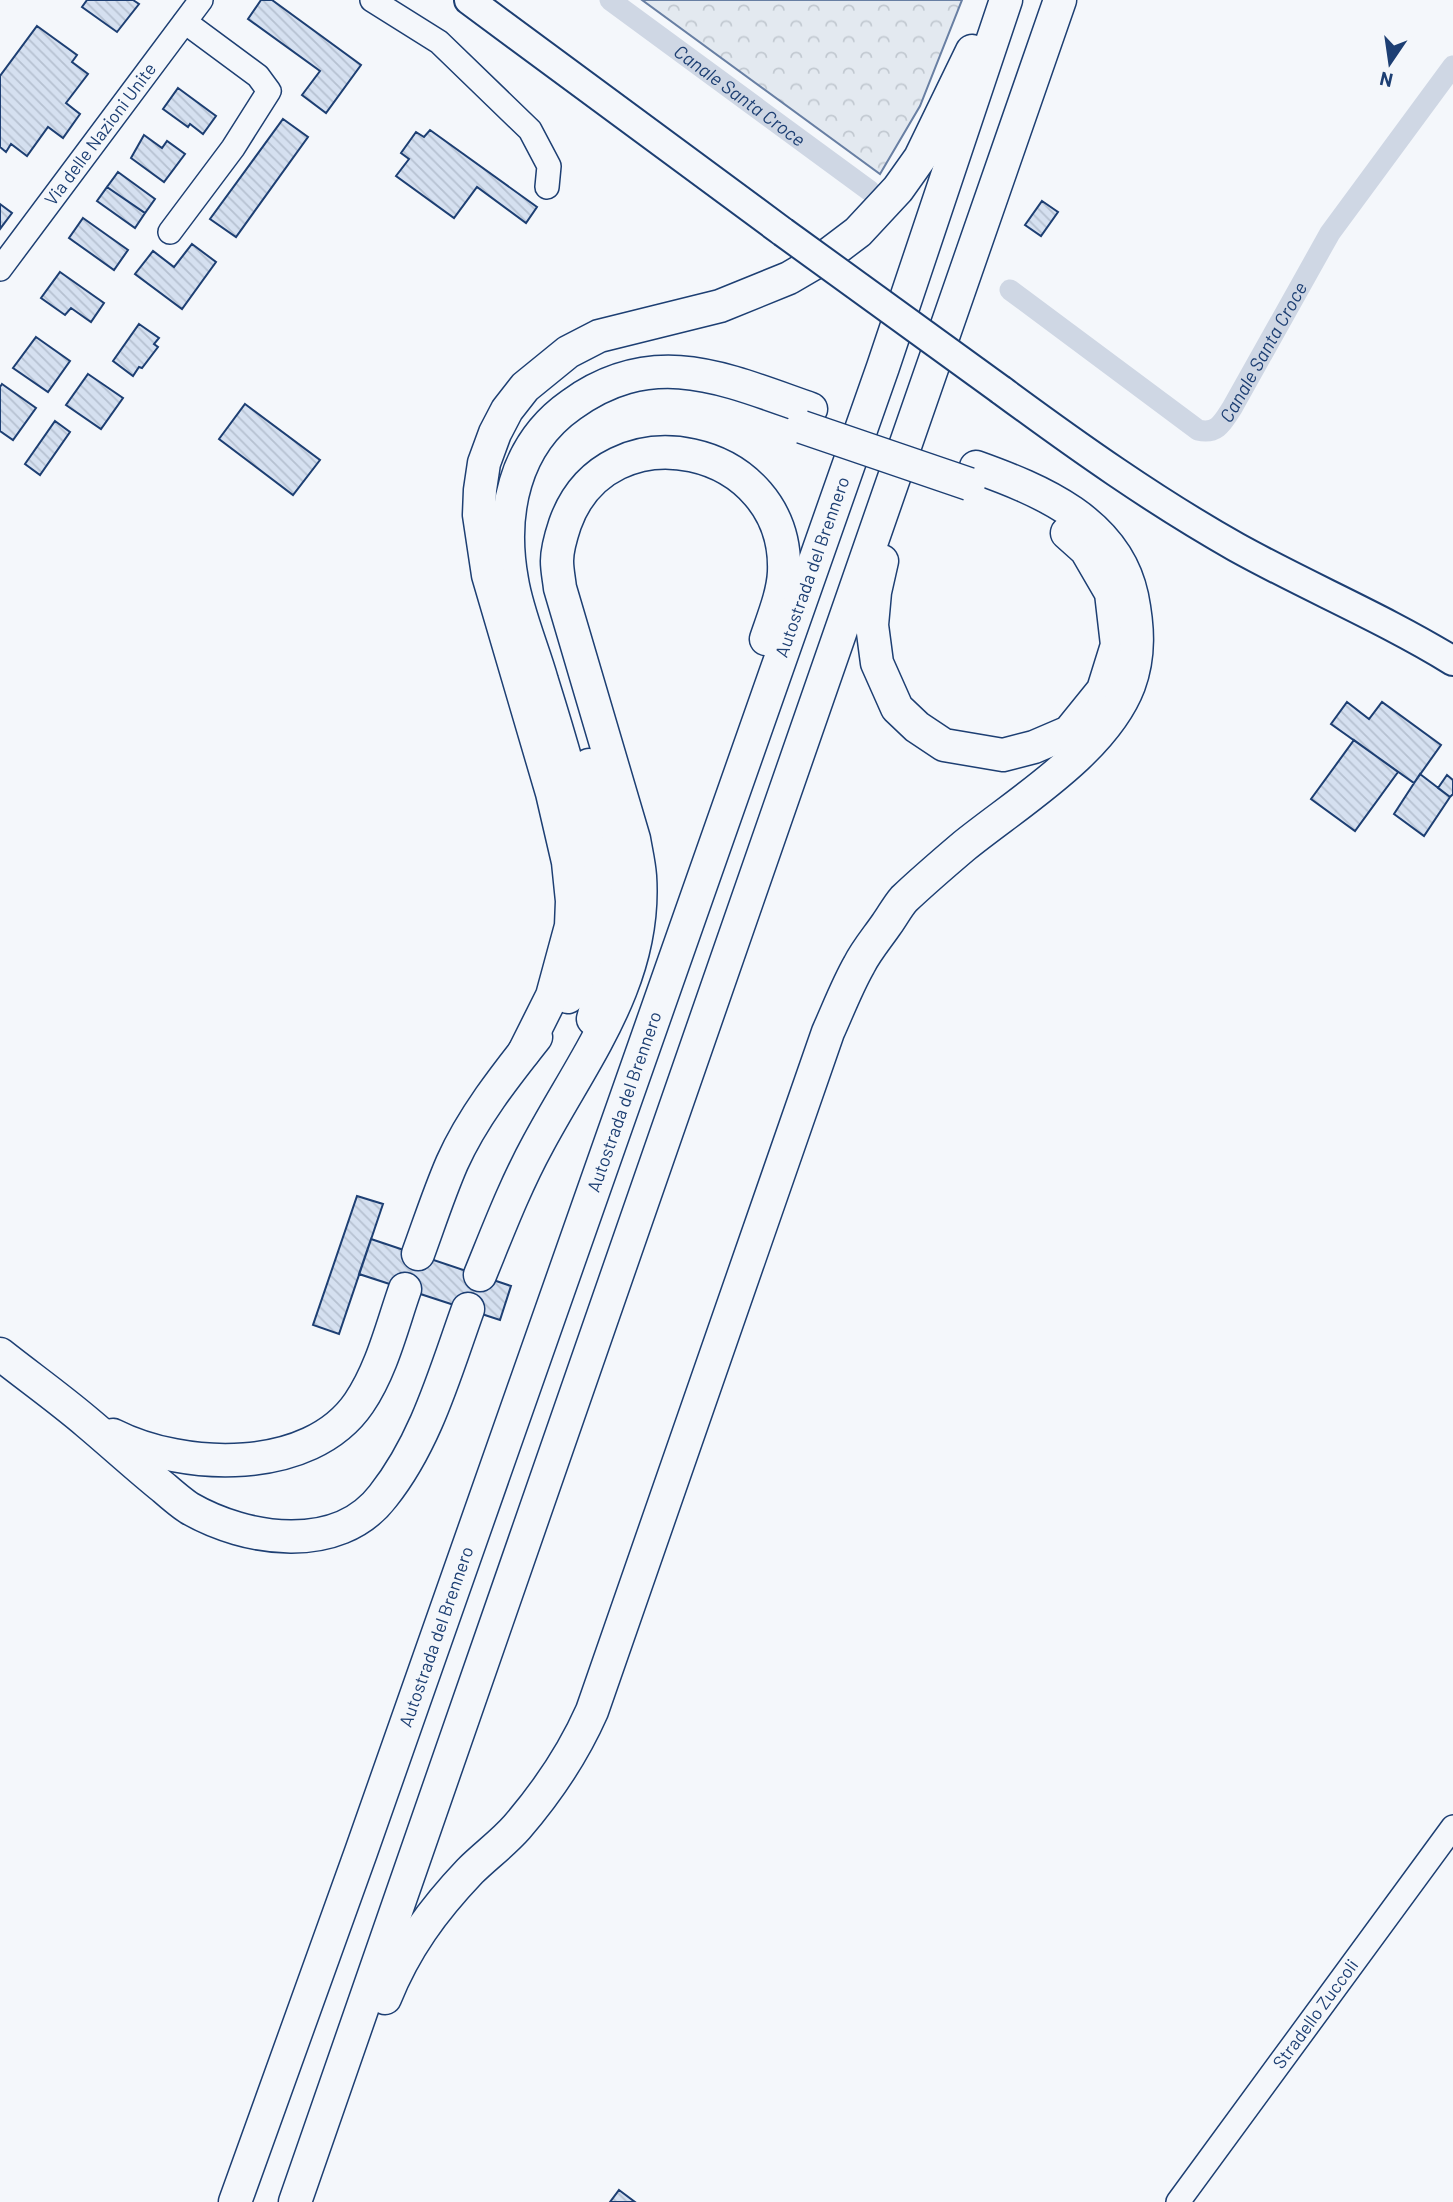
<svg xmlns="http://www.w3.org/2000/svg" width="1453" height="2202" font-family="Barlow,sans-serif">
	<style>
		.forest { fill: url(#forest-crowns); stroke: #687fa3; stroke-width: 2 }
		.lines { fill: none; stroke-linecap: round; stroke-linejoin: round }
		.canal { stroke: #cfd7e4; stroke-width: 21 }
		.building { fill: url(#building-back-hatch); stroke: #1d3f73; stroke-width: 2 }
		.minor-casing { stroke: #1d3f73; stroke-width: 26 }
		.major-casing { stroke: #1d3f73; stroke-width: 32 }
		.highway-casing { stroke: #1d3f73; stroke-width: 35 }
		.minor { stroke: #f4f7fb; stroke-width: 23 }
		.major { stroke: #f4f7fb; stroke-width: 28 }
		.highway { stroke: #f4f7fb; stroke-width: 32 }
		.major-bridge-casing { stroke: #1d3f73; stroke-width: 32; stroke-linecap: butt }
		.highway-bridge-casing { stroke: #1d3f73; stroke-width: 35; stroke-linecap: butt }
		.major-bridge { stroke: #f4f7fb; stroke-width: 28 }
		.highway-bridge { stroke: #f4f7fb; stroke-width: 32 }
		.labels { text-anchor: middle; stroke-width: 5; stroke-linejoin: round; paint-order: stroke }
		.street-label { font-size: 18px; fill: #1d3f73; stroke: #f4f7fb }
		.water-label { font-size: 19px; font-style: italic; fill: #1d3f73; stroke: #f4f7fb }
	</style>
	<defs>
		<pattern id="forest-crowns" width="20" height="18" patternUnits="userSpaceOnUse" patternTransform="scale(1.75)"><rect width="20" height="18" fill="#e3e9f0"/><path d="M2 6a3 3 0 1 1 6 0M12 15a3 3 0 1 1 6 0" fill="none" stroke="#c2c9d1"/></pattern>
		<pattern id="building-back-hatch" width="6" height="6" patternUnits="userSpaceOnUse" patternTransform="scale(1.75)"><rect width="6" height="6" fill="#d5e0f0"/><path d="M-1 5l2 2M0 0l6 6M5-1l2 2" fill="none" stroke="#b6c1d1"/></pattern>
	</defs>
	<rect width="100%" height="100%" fill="#f4f7fb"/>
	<path class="forest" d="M 642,0 L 962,0 L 920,106 L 880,174 Z"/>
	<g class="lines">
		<g class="canal">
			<path id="s1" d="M 610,0 L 870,191"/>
			<path id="s2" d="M 1010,290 L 1198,430 C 1217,435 1223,422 1232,408 L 1330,233 L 1453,66"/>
		</g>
	</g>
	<path class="building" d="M 87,0 L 133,0 L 139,4 L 117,32 L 82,7 Z
		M 261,0 L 272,0 L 361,65 L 326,113 L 302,95 L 320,71 L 248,19 Z
		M 37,26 L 77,55 L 72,62 L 88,74 L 66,103 L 80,114 L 63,138 L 48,127 L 27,156 L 11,144 L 6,152 L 0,147 L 0,76 Z
		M 178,88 L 216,116 L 203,134 L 190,124 L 188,127 L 163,109 Z
		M 283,119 L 308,137 L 236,237 L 210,219 Z
		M 430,130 L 537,207 L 526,223 L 477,187 L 454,218 L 396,176 L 409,159 L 401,153 L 416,132 L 424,137 Z
		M 144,135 L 162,148 L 167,141 L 185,154 L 164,182 L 131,158 Z
		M 118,172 L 155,199 L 145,213 L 107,187 Z
		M 107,187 L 145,213 L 135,228 L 97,201 Z
		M 1042,201 L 1058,212 L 1041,236 L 1025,225 Z
		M 0,204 L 12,213 L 0,229 Z
		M 83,218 L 128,250 L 114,270 L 69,238 Z
		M 192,244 L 216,262 L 182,309 L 135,274 L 153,251 L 174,267 Z
		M 60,272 L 104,303 L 91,322 L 71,308 L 65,315 L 41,298 Z
		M 139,324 L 159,338 L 154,344 L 158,347 L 142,368 L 139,367 L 133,376 L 113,361 Z
		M 36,337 L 70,361 L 48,392 L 13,368 Z
		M 88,374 L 123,398 L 101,429 L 66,405 Z
		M 2,384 L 36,408 L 13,440 L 0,431 L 0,387 Z
		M 245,404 L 320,460 L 293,495 L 219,439 Z
		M 55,421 L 70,432 L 40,475 L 25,464 Z
		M 1347,702 L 1369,719 L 1382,702 L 1441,745 L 1414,783 L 1331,724 Z
		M 1354,740 L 1398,772 L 1355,831 L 1311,799 Z
		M 1420,774 L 1450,797 L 1424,836 L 1394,814 Z
		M 1447,775 L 1453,780 L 1453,794 L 1450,797 L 1438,788 Z
		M 357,1196 L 383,1204 L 339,1334 L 313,1325 Z
		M 371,1239 L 511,1286 L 500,1320 L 359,1274 Z
		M 619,2190 L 635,2202 L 610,2202 Z"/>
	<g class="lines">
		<defs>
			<g id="minor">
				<path d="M 372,0 L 439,42 L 530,130 L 549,166 L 547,187"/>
				<path d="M 170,232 L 233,148 L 269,91 L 258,76 L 185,22"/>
				<path id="s3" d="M 0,269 L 201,0"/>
				<path id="s4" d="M 1178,2202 L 1453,1827"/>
			</g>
			<path id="major" d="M 469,0 L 783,232
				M 1001,390 C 1077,446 1153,500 1236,547 C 1308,587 1383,618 1453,661"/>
			<g id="highway">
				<path d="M 882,561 L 875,592 L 872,625 L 877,663 L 897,708 L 917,727 L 944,745 L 1003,755 L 1034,747 L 1069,732 L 1103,690 L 1117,645 L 1111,593 L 1086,550 L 1067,533"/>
				<path d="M 589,765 C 601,805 616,848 616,891 C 616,933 604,978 593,1019"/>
				<path d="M 568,997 C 585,968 597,930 596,896 C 596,874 590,855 585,834 C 573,782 558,732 542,681 C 533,649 517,612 512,580 C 500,514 514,445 571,405 C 654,345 725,379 811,409"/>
				<path d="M 524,1052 L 552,996 L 571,926 L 572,901 L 568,862 L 552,793 L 488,575 L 479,515 L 480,490 L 484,463 L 495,433 L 507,410 L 525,387 L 568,352 L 599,336 L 720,306 L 789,278 L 825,257 L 858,232 L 898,189 L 920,158 L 972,51"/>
				<path d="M 418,1254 C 429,1224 439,1193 452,1163 C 472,1118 505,1076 536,1037"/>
				<path d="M 480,1275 C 498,1231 515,1186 538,1144 C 584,1058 647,980 640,876 C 639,863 636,851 634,839 L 560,588 C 559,579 557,570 557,561 C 557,549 561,536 565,524 C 607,405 789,444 784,572 C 783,594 773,618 766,639"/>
				<path d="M 0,1354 C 29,1377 60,1399 88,1423 C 113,1444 138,1467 164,1488 C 172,1495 180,1502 189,1508 C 246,1541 338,1555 383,1496 C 426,1442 445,1373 468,1309"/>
				<path d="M 113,1435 C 184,1471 310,1475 359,1403 C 382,1369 392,1326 405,1289"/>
				<path d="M 385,1998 C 405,1948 433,1910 470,1871 C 485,1856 503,1843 517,1827 C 548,1791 573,1754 592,1711 L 828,1032 C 838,1010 847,986 859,965 C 866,951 877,938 886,925 C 892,917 897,907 904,899 C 923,881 944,863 964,846 C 1017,803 1104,751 1129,685 C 1140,655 1138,626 1132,596 C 1116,521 1040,490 976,467"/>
				<path id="s5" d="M 235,2202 L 361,1852 L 883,367 L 1006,0"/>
				<path d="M 295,2202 L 1060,0"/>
			</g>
		</defs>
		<use href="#minor" class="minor-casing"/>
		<use href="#major" class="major-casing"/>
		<use href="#highway" class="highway-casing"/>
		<use href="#minor" class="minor"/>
		<use href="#major" class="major"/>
		<use href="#highway" class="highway"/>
		<defs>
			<path id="major-bridge" d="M 783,232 L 1001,390"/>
			<path id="highway-bridge" d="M 802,427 L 969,484"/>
		</defs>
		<use href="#major-bridge" class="major-bridge-casing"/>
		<use href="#highway-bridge" class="highway-bridge-casing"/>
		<use href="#major-bridge" class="major-bridge"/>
		<use href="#highway-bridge" class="highway-bridge"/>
	</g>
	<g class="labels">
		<g class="street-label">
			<text dy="6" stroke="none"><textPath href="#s3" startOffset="168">Via delle Nazioni Unite</textPath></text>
			<text dy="6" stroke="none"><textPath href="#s5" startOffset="1734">Autostrada del Brennero</textPath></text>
			<text dy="6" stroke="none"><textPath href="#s5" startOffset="1167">Autostrada del Brennero</textPath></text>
			<text dy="6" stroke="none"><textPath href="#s5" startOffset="600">Autostrada del Brennero</textPath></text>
			<text dy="6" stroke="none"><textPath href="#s4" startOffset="233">Stradello Zuccoli</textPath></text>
		</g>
		<g class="water-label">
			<text dy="7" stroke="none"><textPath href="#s1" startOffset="161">Canale Santa Croce</textPath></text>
			<text dy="7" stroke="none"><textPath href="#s2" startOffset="343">Canale Santa Croce</textPath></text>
		</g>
	</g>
	<g transform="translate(1390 63) rotate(193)" stroke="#f4f7fb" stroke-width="5" paint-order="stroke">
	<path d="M0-5L12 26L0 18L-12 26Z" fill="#1d3f73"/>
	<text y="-10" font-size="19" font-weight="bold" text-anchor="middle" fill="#1d3f73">N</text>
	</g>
</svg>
